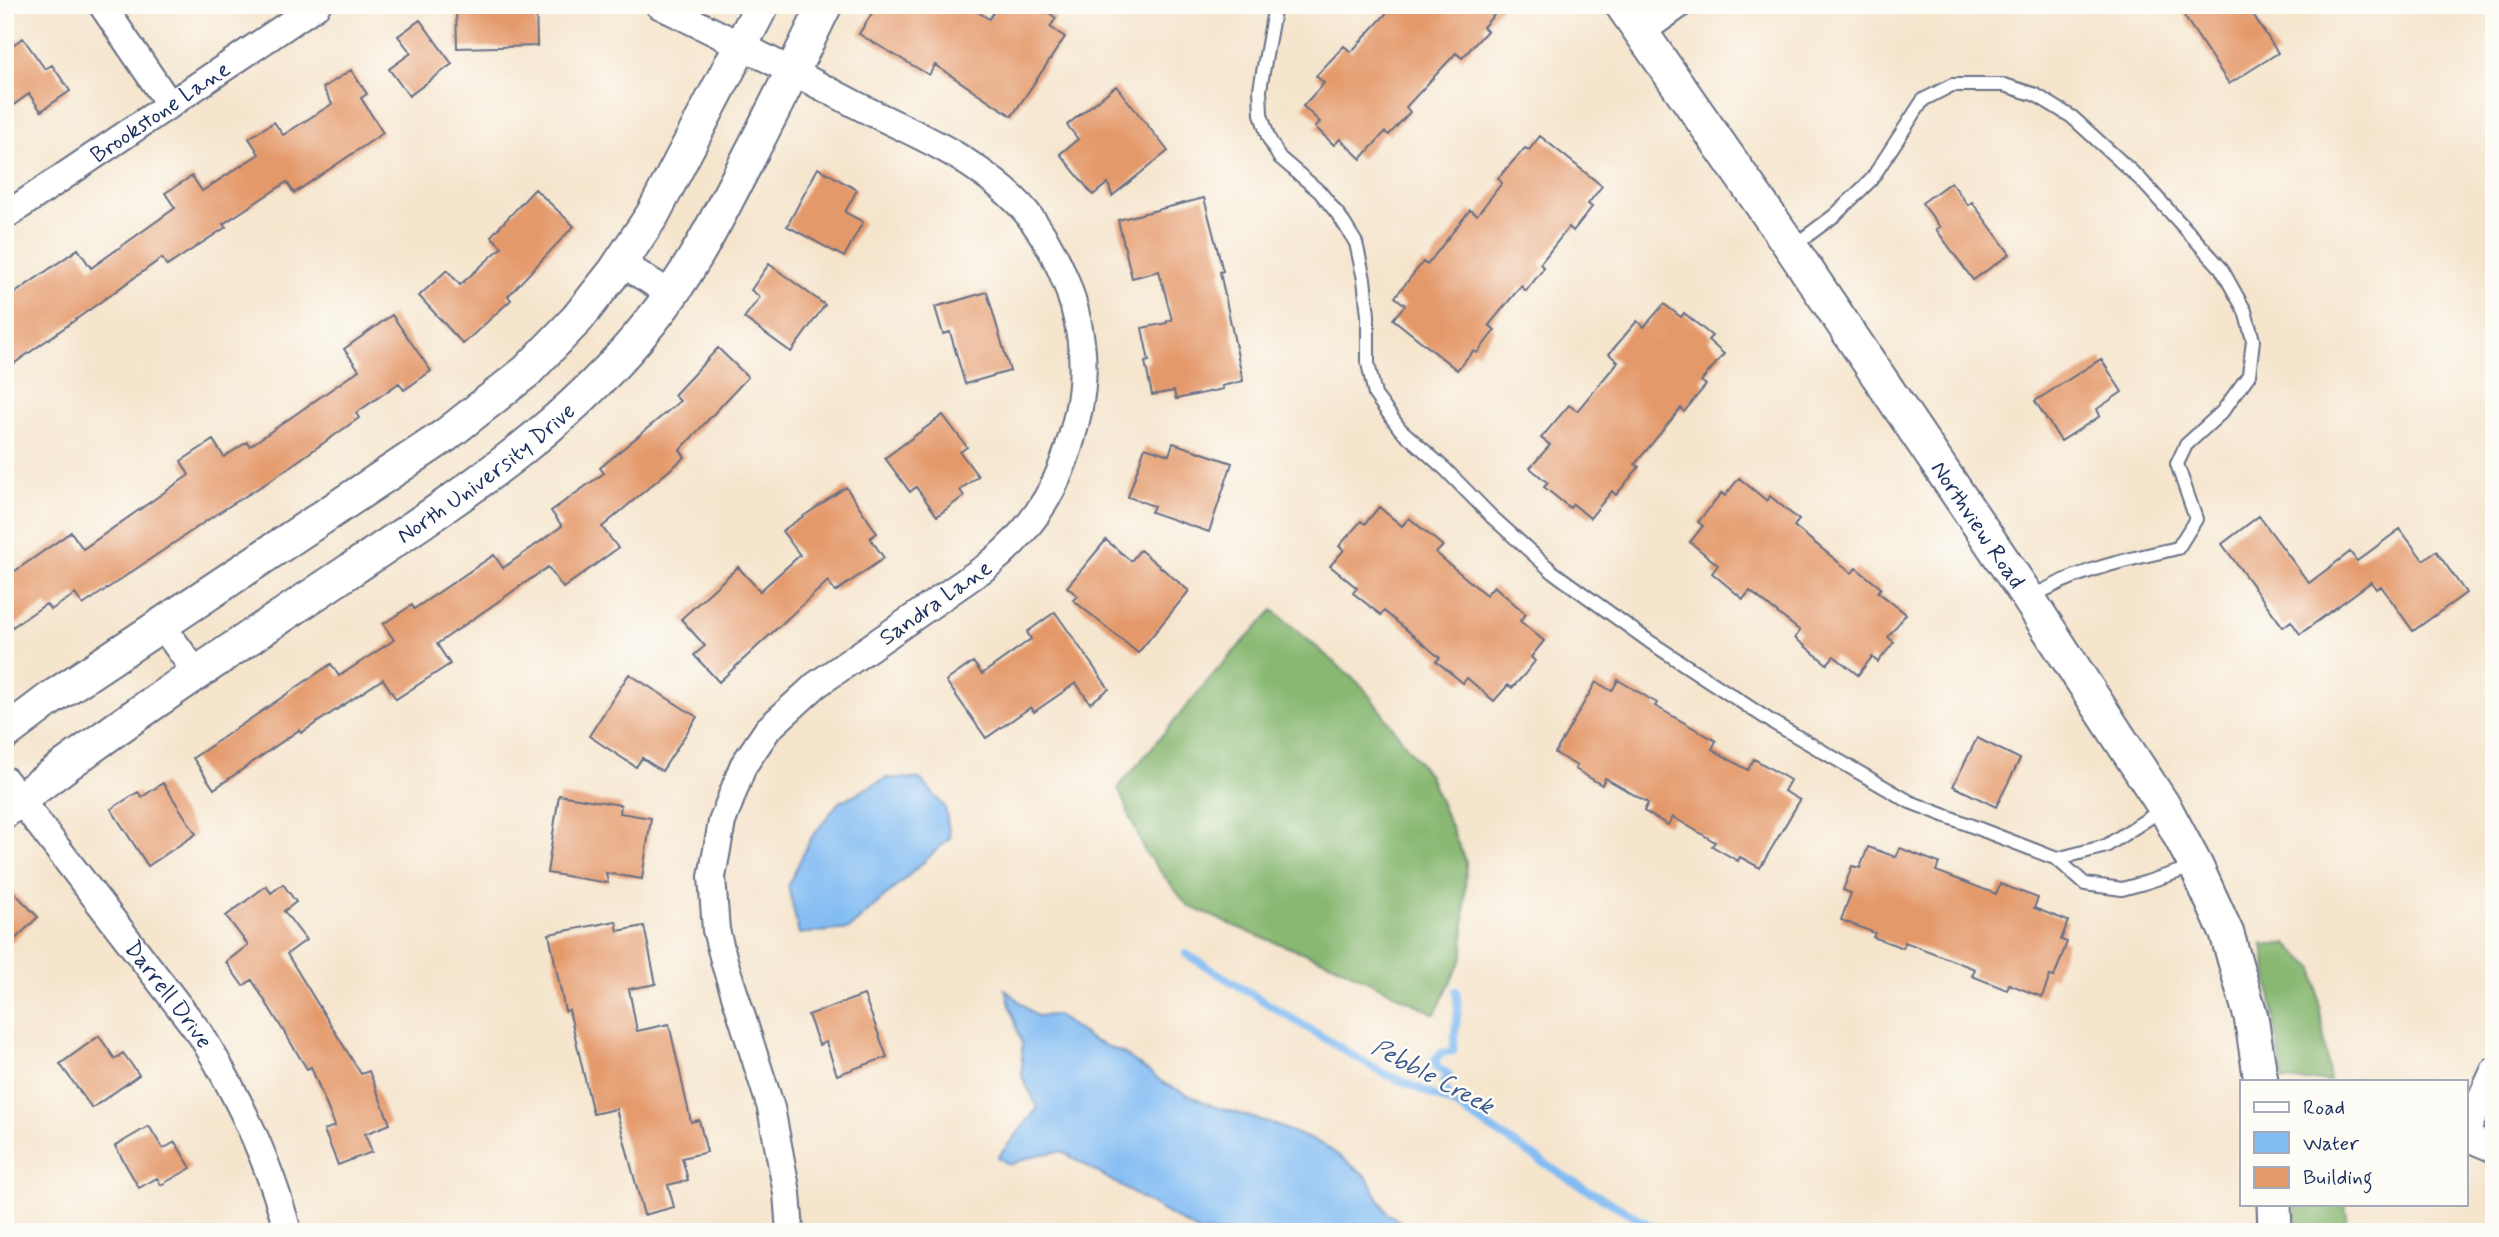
<svg xmlns="http://www.w3.org/2000/svg" width="2499" height="1237" font-family="Mynerve,sans-serif">
	<style>
		.forest { fill: #88b872; stroke: #527468; stroke-width: 2 }
		.water { fill: #82bcf3; stroke: #4e76a8; stroke-width: 2 }
		.lines { fill: none; stroke-linecap: round; stroke-linejoin: round }
		.stream { stroke: #82bcf3; stroke-width: 8 }
		.building { fill: #e4996a }
		.service-casing { stroke: #676f85; stroke-width: 16 }
		.minor-casing { stroke: #676f85; stroke-width: 30 }
		.tertiary-casing { stroke: #676f85; stroke-width: 37 }
		.service { stroke: #fff; stroke-width: 12 }
		.minor { stroke: #fff; stroke-width: 26 }
		.tertiary { stroke: #fff; stroke-width: 33 }
		.labels { text-anchor: middle; stroke-width: 5; stroke-linejoin: round; paint-order: stroke }
		.street-label { font-size: 23px; fill: #1b2f5e; stroke: #fdfcf7 }
		.water-label { font-size: 24px; font-style: italic; fill: #3a598b; stroke: #fdfcf7 }
	</style>
	<rect width="100%" height="100%" fill="#fdfcf7"/>
	<filter id="ink" filterUnits="userSpaceOnUse"><feTurbulence type="fractalNoise" baseFrequency=".0143" numOctaves="2"/><feDisplacementMap in="SourceGraphic" scale="14" xChannelSelector="R" yChannelSelector="G"/><feConvolveMatrix kernelMatrix="1 2 1 2 8 2 1 2 1" color-interpolation-filters="sRGB"/></filter>
	<filter id="wash" filterUnits="userSpaceOnUse"><feTurbulence type="fractalNoise" baseFrequency=".00686" numOctaves="4" result="noise"/><feDisplacementMap in="SourceGraphic" scale="28" xChannelSelector="R" yChannelSelector="G"/><feGaussianBlur stdDeviation="1.57" result="paint"/><feColorMatrix in="noise" values="0 0 0 0 0 0 0 0 0 0 0 0 0 0 0 0 0 1.4 0 .05"/><feComposite in="paint" operator="in"/></filter>
	<g filter="url(#wash)">
		<rect width="100%" height="100%" fill="#f5e5cd"/>
		<path class="forest" d="M 1273,610 L 1362,686 L 1429,776 L 1466,862 L 1463,956 L 1435,1014 L 1334,964 L 1258,936 L 1188,906 L 1145,852 L 1118,788 L 1218,669 Z
			M 2263,944 L 2287,944 L 2314,968 L 2330,1081 L 2283,1081 Z
			M 2296,1204 L 2345,1204 L 2349,1232 L 2297,1232 Z"/>
		<path class="water" d="M 887,778 L 920,779 L 945,807 L 950,838 L 849,929 L 799,934 L 788,885 L 811,838 L 839,802 Z
			M 1005,989 L 1036,1016 L 1056,1015 L 1092,1040 L 1123,1053 L 1165,1084 L 1213,1106 L 1270,1123 L 1324,1145 L 1366,1176 L 1387,1213 L 1417,1232 L 1199,1232 L 1061,1151 L 1036,1155 L 1009,1165 L 998,1157 L 1038,1108 L 1022,1076 L 1022,1044 Z"/>
		<g class="lines">
			<path class="stream" d="M 1186,954 L 1377,1070 L 1453,1104 L 1572,1181 L 1662,1232
				M 1453,1104 L 1443,1083 L 1449,1074 L 1437,1068 L 1435,1059 L 1442,1053 L 1453,1051 L 1458,1008 L 1456,991"/>
		</g>
		<g id="blocks">
			<path class="building" d="M 456,5 L 536,5 L 537,46 L 457,48 Z
				M 877,5 L 967,5 L 989,19 L 999,5 L 1038,5 L 1056,18 L 1050,27 L 1065,37 L 1012,116 L 935,65 L 929,75 L 859,34 Z
				M 1394,5 L 1503,5 L 1483,27 L 1487,31 L 1462,58 L 1456,53 L 1406,107 L 1410,112 L 1389,135 L 1385,132 L 1361,159 L 1340,139 L 1334,145 L 1315,127 L 1320,122 L 1303,106 L 1324,83 L 1316,76 L 1344,46 L 1351,52 Z
				M 2177,5 L 2247,5 L 2278,53 L 2229,84 Z
				M 420,20 L 452,64 L 409,96 L 389,69 L 411,53 L 398,36 Z
				M 23,38 L 45,69 L 52,65 L 70,91 L 41,111 L 29,94 L 5,111 L 5,50 Z
				M 351,70 L 367,94 L 361,98 L 383,133 L 294,193 L 287,182 L 223,224 L 226,227 L 167,266 L 162,258 L 5,370 L 5,300 L 78,249 L 91,268 L 175,208 L 165,193 L 192,176 L 202,191 L 259,154 L 249,138 L 274,122 L 283,135 L 332,104 L 323,88 Z
				M 1116,86 L 1168,151 L 1112,196 L 1108,183 L 1093,195 L 1060,154 L 1078,139 L 1067,125 Z
				M 1540,136 L 1602,186 L 1588,204 L 1592,207 L 1573,231 L 1569,227 L 1540,264 L 1544,268 L 1526,291 L 1521,286 L 1489,325 L 1495,330 L 1477,353 L 1473,351 L 1457,370 L 1393,319 L 1405,305 L 1395,297 L 1423,262 L 1427,265 L 1470,210 L 1477,215 L 1502,183 L 1498,178 L 1525,148 L 1529,150 Z
				M 818,168 L 857,190 L 845,212 L 863,222 L 844,257 L 787,226 Z
				M 1951,182 L 1968,205 L 1972,202 L 2010,254 L 1973,280 L 1936,229 L 1940,227 L 1922,203 Z
				M 535,189 L 574,226 L 508,296 L 511,300 L 463,344 L 419,296 L 447,270 L 460,285 L 502,247 L 491,236 Z
				M 1204,198 L 1223,271 L 1220,272 L 1243,381 L 1222,386 L 1223,389 L 1176,399 L 1174,391 L 1152,395 L 1145,362 L 1149,361 L 1142,328 L 1167,323 L 1167,321 L 1172,320 L 1159,271 L 1132,278 L 1118,220 Z
				M 769,264 L 825,305 L 791,352 L 744,318 L 760,297 L 751,290 Z
				M 987,292 L 1010,371 L 965,384 L 950,332 L 943,334 L 935,307 Z
				M 1664,304 L 1681,317 L 1684,313 L 1712,336 L 1708,340 L 1724,354 L 1701,381 L 1706,385 L 1684,412 L 1681,408 L 1635,464 L 1639,467 L 1616,495 L 1612,491 L 1590,518 L 1573,504 L 1570,508 L 1544,487 L 1548,483 L 1530,468 L 1550,445 L 1541,438 L 1569,405 L 1577,411 L 1618,362 L 1609,354 L 1637,321 L 1644,327 Z
				M 392,315 L 431,371 L 404,390 L 399,383 L 356,413 L 359,418 L 268,482 L 215,515 L 83,605 L 75,594 L 51,610 L 46,604 L 5,632 L 5,578 L 71,532 L 83,549 L 189,475 L 181,461 L 213,440 L 224,457 L 247,442 L 250,446 L 359,370 L 344,349 Z
				M 718,348 L 748,377 L 680,450 L 685,457 L 602,527 L 618,548 L 563,588 L 548,567 L 437,644 L 450,664 L 396,699 L 383,679 L 301,733 L 299,730 L 214,789 L 193,758 L 331,664 L 339,676 L 394,640 L 383,624 L 412,605 L 414,609 L 494,555 L 503,568 L 562,526 L 551,511 L 604,473 L 600,468 L 680,401 L 674,395 Z
				M 2101,359 L 2122,392 L 2097,409 L 2100,416 L 2061,441 L 2035,401 Z
				M 943,415 L 967,447 L 960,452 L 978,476 L 960,490 L 964,496 L 937,516 L 916,487 L 910,492 L 885,458 Z
				M 1173,443 L 1232,463 L 1209,532 L 1151,512 L 1154,506 L 1128,497 L 1145,447 L 1169,455 Z
				M 1739,478 L 1767,501 L 1770,496 L 1799,520 L 1794,526 L 1852,573 L 1856,568 L 1881,588 L 1878,592 L 1906,614 L 1888,637 L 1894,642 L 1878,662 L 1872,657 L 1858,675 L 1834,656 L 1827,664 L 1795,638 L 1800,631 L 1750,591 L 1743,599 L 1712,573 L 1718,565 L 1690,542 L 1703,526 L 1698,522 L 1722,493 L 1725,496 Z
				M 846,487 L 877,533 L 870,538 L 884,558 L 835,592 L 828,581 L 719,682 L 694,655 L 705,646 L 681,619 L 738,567 L 760,591 L 800,555 L 782,531 Z
				M 1379,507 L 1402,526 L 1409,518 L 1443,546 L 1436,553 L 1486,595 L 1494,586 L 1526,614 L 1520,621 L 1544,641 L 1531,657 L 1535,661 L 1524,675 L 1512,688 L 1508,685 L 1494,701 L 1467,678 L 1463,683 L 1436,661 L 1440,658 L 1384,611 L 1381,615 L 1353,593 L 1357,588 L 1330,566 L 1344,550 L 1339,546 L 1361,521 L 1365,524 Z
				M 2259,516 L 2309,583 L 2350,552 L 2357,561 L 2400,529 L 2423,560 L 2436,551 L 2466,593 L 2413,631 L 2381,586 L 2376,589 L 2371,582 L 2300,634 L 2291,621 L 2283,627 L 2222,544 Z
				M 1106,540 L 1131,561 L 1140,550 L 1189,591 L 1138,653 L 1073,600 L 1078,596 L 1067,587 Z
				M 1055,612 L 1109,689 L 1090,703 L 1076,683 L 1034,712 L 1031,707 L 986,738 L 946,681 L 973,662 L 982,674 L 1031,639 L 1027,632 Z
				M 629,674 L 697,717 L 662,771 L 642,758 L 636,767 L 589,736 Z
				M 1618,680 L 1657,703 L 1655,706 L 1716,741 L 1712,749 L 1748,770 L 1754,759 L 1790,780 L 1784,791 L 1800,800 L 1760,868 L 1740,857 L 1738,861 L 1712,846 L 1715,842 L 1673,817 L 1668,825 L 1644,811 L 1648,803 L 1605,778 L 1602,785 L 1575,769 L 1577,766 L 1555,753 L 1596,682 L 1612,691 Z
				M 1977,738 L 2020,759 L 1996,807 L 1953,786 Z
				M 163,783 L 196,834 L 148,866 L 111,809 L 138,792 L 142,797 Z
				M 559,795 L 621,805 L 620,813 L 651,818 L 642,879 L 606,873 L 608,883 L 547,873 Z
				M 1868,847 L 1896,857 L 1900,848 L 1939,863 L 1936,871 L 1996,894 L 2000,884 L 2038,898 L 2034,908 L 2068,921 L 2061,940 L 2067,942 L 2054,977 L 2050,976 L 2042,997 L 2009,984 L 2007,990 L 1972,976 L 1975,969 L 1905,942 L 1903,948 L 1873,937 L 1875,933 L 1841,920 L 1851,893 L 1843,890 L 1848,877 L 1852,866 L 1860,868 Z
				M 5,883 L 38,917 L 5,949 Z
				M 283,884 L 296,902 L 284,911 L 306,940 L 287,954 L 361,1074 L 369,1071 L 390,1124 L 365,1134 L 372,1152 L 338,1165 L 324,1130 L 335,1126 L 311,1067 L 307,1069 L 252,980 L 243,986 L 226,962 L 248,945 L 226,916 L 266,886 L 271,893 Z
				M 616,921 L 618,931 L 644,926 L 656,984 L 629,989 L 637,1031 L 669,1024 L 691,1122 L 699,1120 L 707,1152 L 682,1158 L 688,1180 L 668,1185 L 674,1207 L 644,1215 L 616,1109 L 593,1114 L 569,1010 L 565,1011 L 549,934 Z
				M 864,995 L 887,1057 L 837,1075 L 826,1042 L 819,1045 L 808,1015 Z
				M 99,1036 L 115,1059 L 123,1053 L 139,1075 L 92,1108 L 60,1064 Z
				M 149,1126 L 163,1149 L 175,1142 L 191,1168 L 161,1185 L 157,1178 L 139,1188 L 115,1146 Z"/>
		</g>
	</g>
	<g filter="url(#ink)">
		<use href="#blocks" fill-opacity="0" stroke="#676f85" stroke-width="2"/>
		<g class="lines">
			<defs>
				<path id="service" d="M 1275,5 L 1260,89 L 1261,114 L 1268,137 L 1279,157 L 1320,192 L 1340,217 L 1356,243 L 1364,279 L 1368,315 L 1368,363 L 1375,395 L 1400,429 L 1445,469 L 1491,516 L 1553,572 L 1650,642 L 1772,722 L 1910,802 L 2057,859 L 2085,884 L 2122,889 L 2144,883 L 2196,866
					M 1792,247 L 1835,215 L 1871,180 L 1923,100 L 1952,85 L 2004,85 L 2036,95 L 2072,117 L 2141,180 L 2221,268 L 2245,311 L 2253,340 L 2249,375 L 2222,412 L 2186,445 L 2177,464 L 2196,519 L 2178,548 C 2126,560 2075,570 2029,599
					M 2057,859 L 2106,846 L 2163,809"/>
				<g id="minor">
					<path d="M 102,5 L 170,105"/>
					<path d="M 659,5 C 723,36 786,68 849,101 C 884,120 923,135 957,156 C 981,171 1009,191 1027,213 C 1070,268 1093,344 1078,412 C 1064,478 1039,525 986,567 L 816,685 L 768,729 L 743,766 L 722,822 L 712,877 L 716,930 L 725,964 L 771,1108 L 787,1193 L 790,1232"/>
					<path d="M 1641,32 L 1679,5"/>
					<path id="s1" d="M 5,216 L 317,5"/>
					<path d="M 621,263 L 671,294"/>
					<path d="M 161,624 L 197,674"/>
					<path id="s2" d="M 5,780 L 201,1035 C 239,1097 269,1161 288,1232"/>
					<path d="M 2466,1132 L 2494,1071"/>
					<path d="M 2466,1137 L 2494,1149"/>
				</g>
				<g id="tertiary">
					<path id="s3" d="M 1622,5 L 1791,247 L 2029,599 L 2165,808 L 2196,866 L 2227,934 L 2251,1017 L 2261,1081"/>
					<path d="M 5,733 L 50,699 L 446,435 L 527,371 L 577,319 L 615,271 L 653,214 L 762,5"/>
					<path id="s4" d="M 5,811 C 116,725 233,649 349,571 C 459,497 569,426 652,320 C 685,279 711,231 735,184 C 766,125 796,65 825,5"/>
					<path d="M 2274,1204 L 2275,1232"/>
				</g>
			</defs>
			<use href="#service" class="service-casing"/>
			<use href="#minor" class="minor-casing"/>
			<use href="#tertiary" class="tertiary-casing"/>
			<use href="#service" class="service"/>
			<use href="#minor" class="minor"/>
			<use href="#tertiary" class="tertiary"/>
		</g>
	</g>
	<g class="labels">
		<g class="street-label">
			<text dy="8" stroke="none"><textPath href="#s1" startOffset="187">Brookstone Lane</textPath></text>
			<text dy="8" stroke="none"><textPath href="#s4" startOffset="588">North University Drive</textPath></text>
			<text dy="8" stroke="none"><textPath href="#s3" startOffset="630">Northview Road</textPath></text>
			<text transform="translate(935 602) rotate(-35)" y="8">Sandra Lane</text>
			<text dy="8" stroke="none"><textPath href="#s2" startOffset="270">Darrell Drive</textPath></text>
		</g>
		<g class="water-label">
			<text transform="translate(1433 1076) rotate(28)" y="8">Pebble Creek</text>
		</g>
	</g>
	<rect width="2499" height="1237" fill="none" stroke="#fdfcf7" stroke-width="28"/>
	<rect x="2240" y="1080" width="228" height="126" fill="#fdfcf7" stroke="#a3aaba" stroke-width="2"/>
	<rect x="2254" y="1102" width="35" height="10" fill="#ffffff" stroke="#a3aaba" stroke-width="2"/>
	<text x="2303" y="1114" font-size="21" fill="#1b2f5e">Road</text>
	<rect x="2254" y="1132" width="35" height="21" fill="#82bcf3" stroke="#a3aaba" stroke-width="2"/>
	<text x="2303" y="1150" font-size="21" fill="#1b2f5e">Water</text>
	<rect x="2254" y="1167" width="35" height="21" fill="#e4996a" stroke="#a3aaba" stroke-width="2"/>
	<text x="2303" y="1184" font-size="21" fill="#1b2f5e">Building</text>
</svg>
